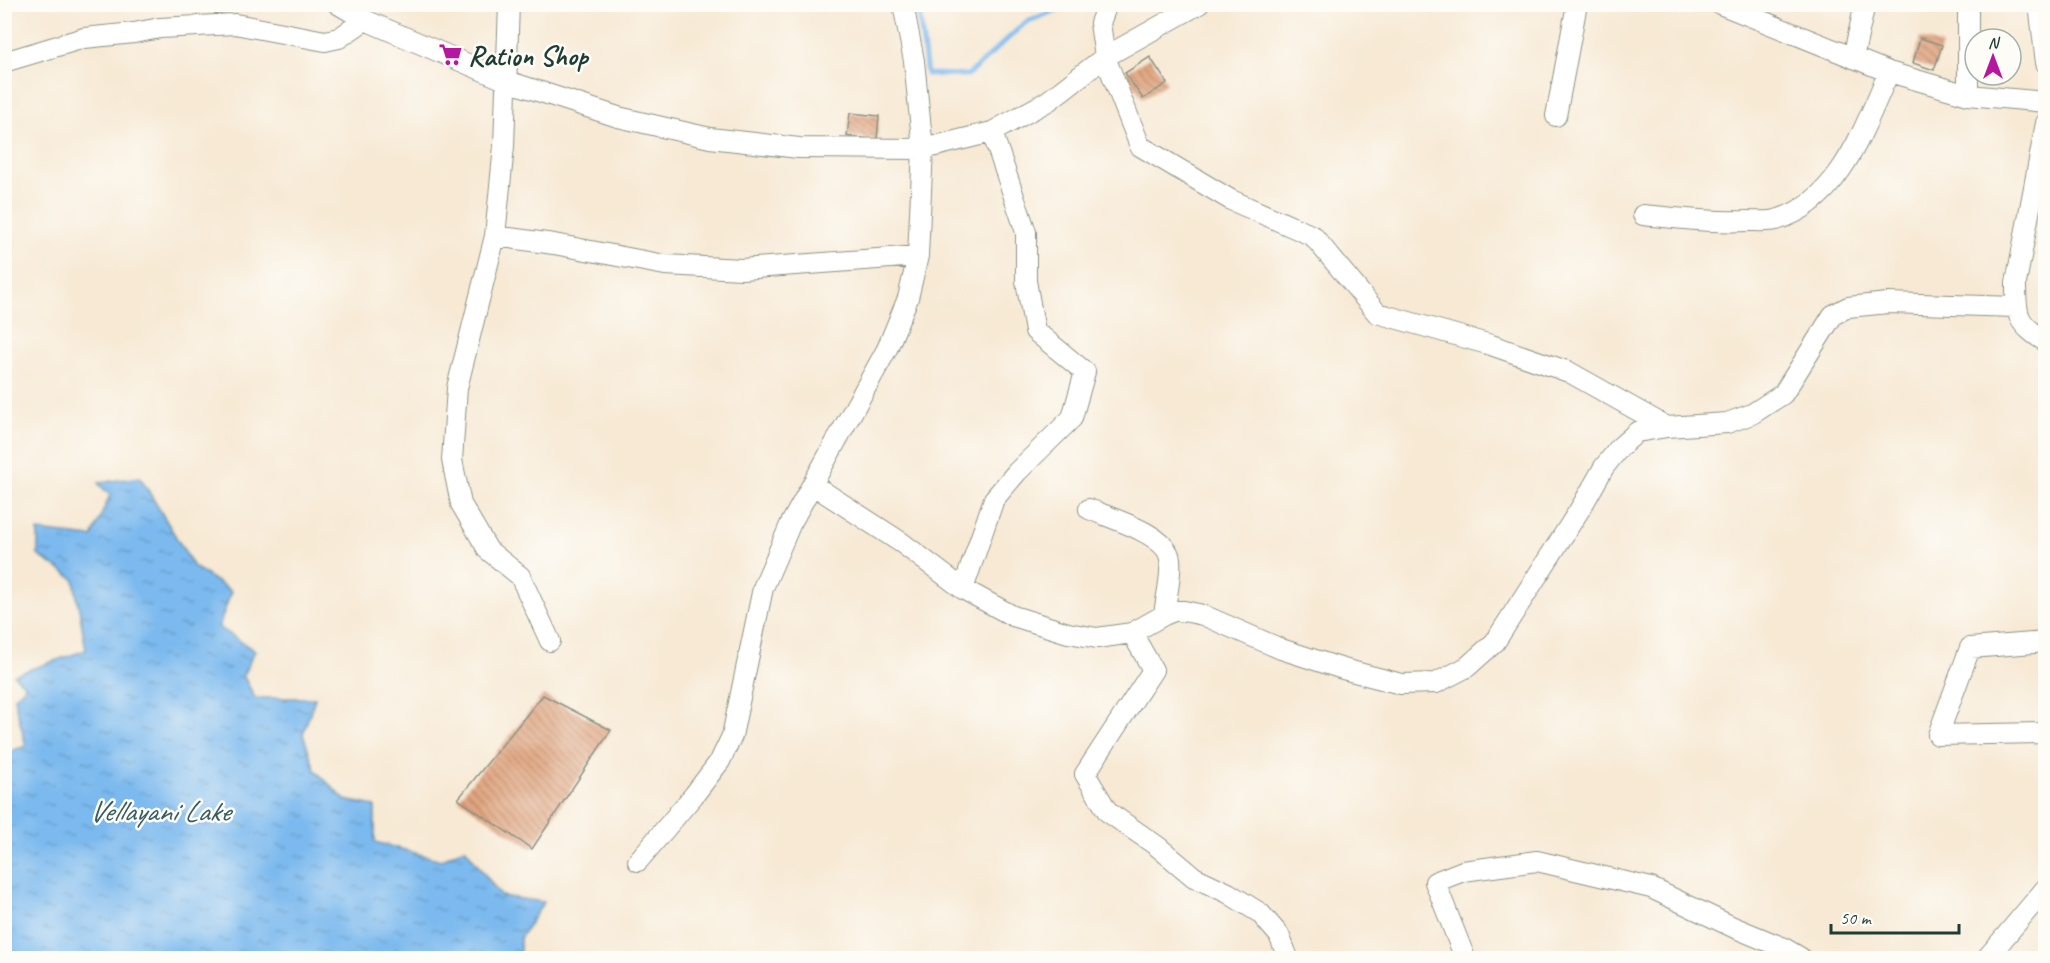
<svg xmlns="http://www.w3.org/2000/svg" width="2050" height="963" font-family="Caveat,sans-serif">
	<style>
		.water { fill: url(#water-ripples); stroke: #4d7b91; stroke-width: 1.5 }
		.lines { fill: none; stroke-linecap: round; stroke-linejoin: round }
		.stream { stroke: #7bb9ee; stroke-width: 5 }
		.building { fill: url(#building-back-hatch) }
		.minor-casing { stroke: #8b9384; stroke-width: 22 }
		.minor { stroke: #fff; stroke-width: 20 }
		.labels { text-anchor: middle; stroke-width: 5; stroke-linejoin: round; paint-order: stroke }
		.poi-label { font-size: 28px; font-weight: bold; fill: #1f3d34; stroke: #fdfcf7; text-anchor: start }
		.water-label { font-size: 30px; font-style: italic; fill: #365c62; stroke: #fdfcf7 }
	</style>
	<defs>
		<pattern id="water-ripples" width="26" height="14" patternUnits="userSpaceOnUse" patternTransform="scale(1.5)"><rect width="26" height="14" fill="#7bb9ee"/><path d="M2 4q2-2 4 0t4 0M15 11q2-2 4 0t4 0" fill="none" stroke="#6498c2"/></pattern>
		<pattern id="building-back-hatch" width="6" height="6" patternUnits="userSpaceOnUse" patternTransform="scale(1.5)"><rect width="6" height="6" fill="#e1a580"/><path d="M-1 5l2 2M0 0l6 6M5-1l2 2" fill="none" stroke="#b6886a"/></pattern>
	</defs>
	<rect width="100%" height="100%" fill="#fdfcf7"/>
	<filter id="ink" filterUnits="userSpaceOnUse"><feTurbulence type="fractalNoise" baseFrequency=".0167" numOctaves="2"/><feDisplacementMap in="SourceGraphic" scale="12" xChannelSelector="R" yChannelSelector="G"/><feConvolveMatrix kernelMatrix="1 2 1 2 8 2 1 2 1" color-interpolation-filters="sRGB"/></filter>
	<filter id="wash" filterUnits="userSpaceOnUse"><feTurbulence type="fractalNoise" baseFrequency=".008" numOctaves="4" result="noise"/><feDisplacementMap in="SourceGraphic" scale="24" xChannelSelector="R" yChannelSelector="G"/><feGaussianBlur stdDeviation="1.35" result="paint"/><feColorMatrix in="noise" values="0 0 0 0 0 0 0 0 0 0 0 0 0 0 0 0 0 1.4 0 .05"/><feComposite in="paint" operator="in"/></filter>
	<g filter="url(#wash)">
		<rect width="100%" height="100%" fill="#f7e9d4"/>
		<path class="water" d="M 140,477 L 194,567 L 231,591 L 219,627 L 255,651 L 243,675 L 255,698 L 315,698 L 303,734 L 315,770 L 345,800 L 375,806 L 375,842 L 441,860 L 465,848 L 501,896 L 544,902 L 520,938 L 520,958 L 5,958 L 5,749 L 8,752 L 26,746 L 14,698 L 26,686 L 14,675 L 86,650 L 74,579 L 38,555 L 38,531 L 92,537 L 110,495 L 98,483 Z"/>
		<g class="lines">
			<path class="stream" d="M 918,4 L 927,74 L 968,75 L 1026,22 L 1071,4"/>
		</g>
		<g id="blocks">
			<path class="building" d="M 1920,38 L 1942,45 L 1934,70 L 1913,63 Z
				M 1150,57 L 1167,83 L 1143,99 L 1125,73 Z
				M 850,113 L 879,116 L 877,140 L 847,136 Z
				M 543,695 L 611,730 L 532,849 L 458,799 Z"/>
		</g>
	</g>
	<g filter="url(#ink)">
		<use href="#blocks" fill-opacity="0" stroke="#8b9384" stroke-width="1.5"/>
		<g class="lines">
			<defs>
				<path id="minor" d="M 338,4 L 365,20 L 507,81 L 618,117 L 710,138 L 799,148 L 923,149 L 992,132 L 1048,101 L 1105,57 L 1199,4
					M 509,4 L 504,146 L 495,236 L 457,388 L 452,460 L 461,504 L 488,550 L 520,576 L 550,641
					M 1107,4 L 1100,23 L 1105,57 L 1140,146 L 1231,200 L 1313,236 L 1377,313 L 1491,345 L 1569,372 L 1667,427
					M 1720,4 L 1889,72 L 1968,95 L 2046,102
					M 2039,4 L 2046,63
					M 1853,58 L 1865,4
					M 4,62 L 84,38 L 134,33 L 160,28 L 235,24 L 325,41 L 339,38 L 365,20
					M 1968,95 L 1968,4
					M 1556,116 L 1577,4
					M 2046,123 L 2016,283 C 2016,317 2017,323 2046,342
					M 1643,215 C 1678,218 1713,223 1748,221 C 1757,221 1767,222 1776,220 C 1840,202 1864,127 1889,72
					M 495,236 L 554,244 L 665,265 L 742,269 L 918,256
					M 813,485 L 902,543 L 963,589 L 1013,616 L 1068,633 L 1097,638 L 1132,633 L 1164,615 L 1174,611 L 1184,611 L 1203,615 L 1281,649 L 1343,669 L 1401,684 L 1436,683 L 1467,667 L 1495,642 L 1582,506 L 1604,467 L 1620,447 L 1637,432 L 1667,427 L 1727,423 L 1752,414 L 1783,394 L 1833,315 L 1848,307 L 1888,303 L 2016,307
					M 1089,509 C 1110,518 1167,534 1170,559 C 1172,576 1166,597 1164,615
					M 963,589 L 994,499 L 1017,472 L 1072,418 L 1085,372 L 1035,331 L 1026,281 L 1026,232 L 992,132
					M 1132,633 L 1153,670 L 1085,774 L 1108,812 L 1157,846 L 1194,877 L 1228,893 L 1260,913 L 1279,935 L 1288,958
					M 2046,642 L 1970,648 L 1938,735 L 2046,733
					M 638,861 L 694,795 L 720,761 L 732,736 L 763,588 L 790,525 L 887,349 L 908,298 L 918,256 L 923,149 L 914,61 L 903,4
					M 1465,958 L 1435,882 L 1463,871 L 1537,861 L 1651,888 L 1733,927 L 1784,948 L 1801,958
					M 1987,958 L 2046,888"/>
			</defs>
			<use href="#minor" class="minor-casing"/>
			<use href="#minor" class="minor"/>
		</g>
	</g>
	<defs>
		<symbol id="supermarket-bare" viewBox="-9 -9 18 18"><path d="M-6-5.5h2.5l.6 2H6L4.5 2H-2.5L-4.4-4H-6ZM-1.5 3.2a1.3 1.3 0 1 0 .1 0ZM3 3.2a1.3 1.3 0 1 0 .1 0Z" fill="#b5179e" stroke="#fdfcf7" stroke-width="2.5" paint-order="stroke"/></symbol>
	</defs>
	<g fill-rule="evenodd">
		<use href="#supermarket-bare" x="434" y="38" width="33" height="33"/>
	</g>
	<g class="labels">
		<g class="poi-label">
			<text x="468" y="65">Ration Shop</text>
		</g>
		<g class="water-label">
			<text x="159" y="821">Vellayani Lake</text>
		</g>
	</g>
	<rect width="2050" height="963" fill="none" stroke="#fdfcf7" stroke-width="24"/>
	<g transform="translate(1993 57)"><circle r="28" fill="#fdfcf7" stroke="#a4b0a9" stroke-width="1.5"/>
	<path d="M0-4.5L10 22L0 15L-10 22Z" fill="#b5179e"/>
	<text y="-9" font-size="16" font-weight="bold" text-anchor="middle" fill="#1f3d34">N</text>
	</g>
	<path d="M1831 924v9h128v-9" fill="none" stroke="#1f3d34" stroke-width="3"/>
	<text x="1840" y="924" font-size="18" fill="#1f3d34" stroke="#fdfcf7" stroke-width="4.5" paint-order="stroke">50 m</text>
</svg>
